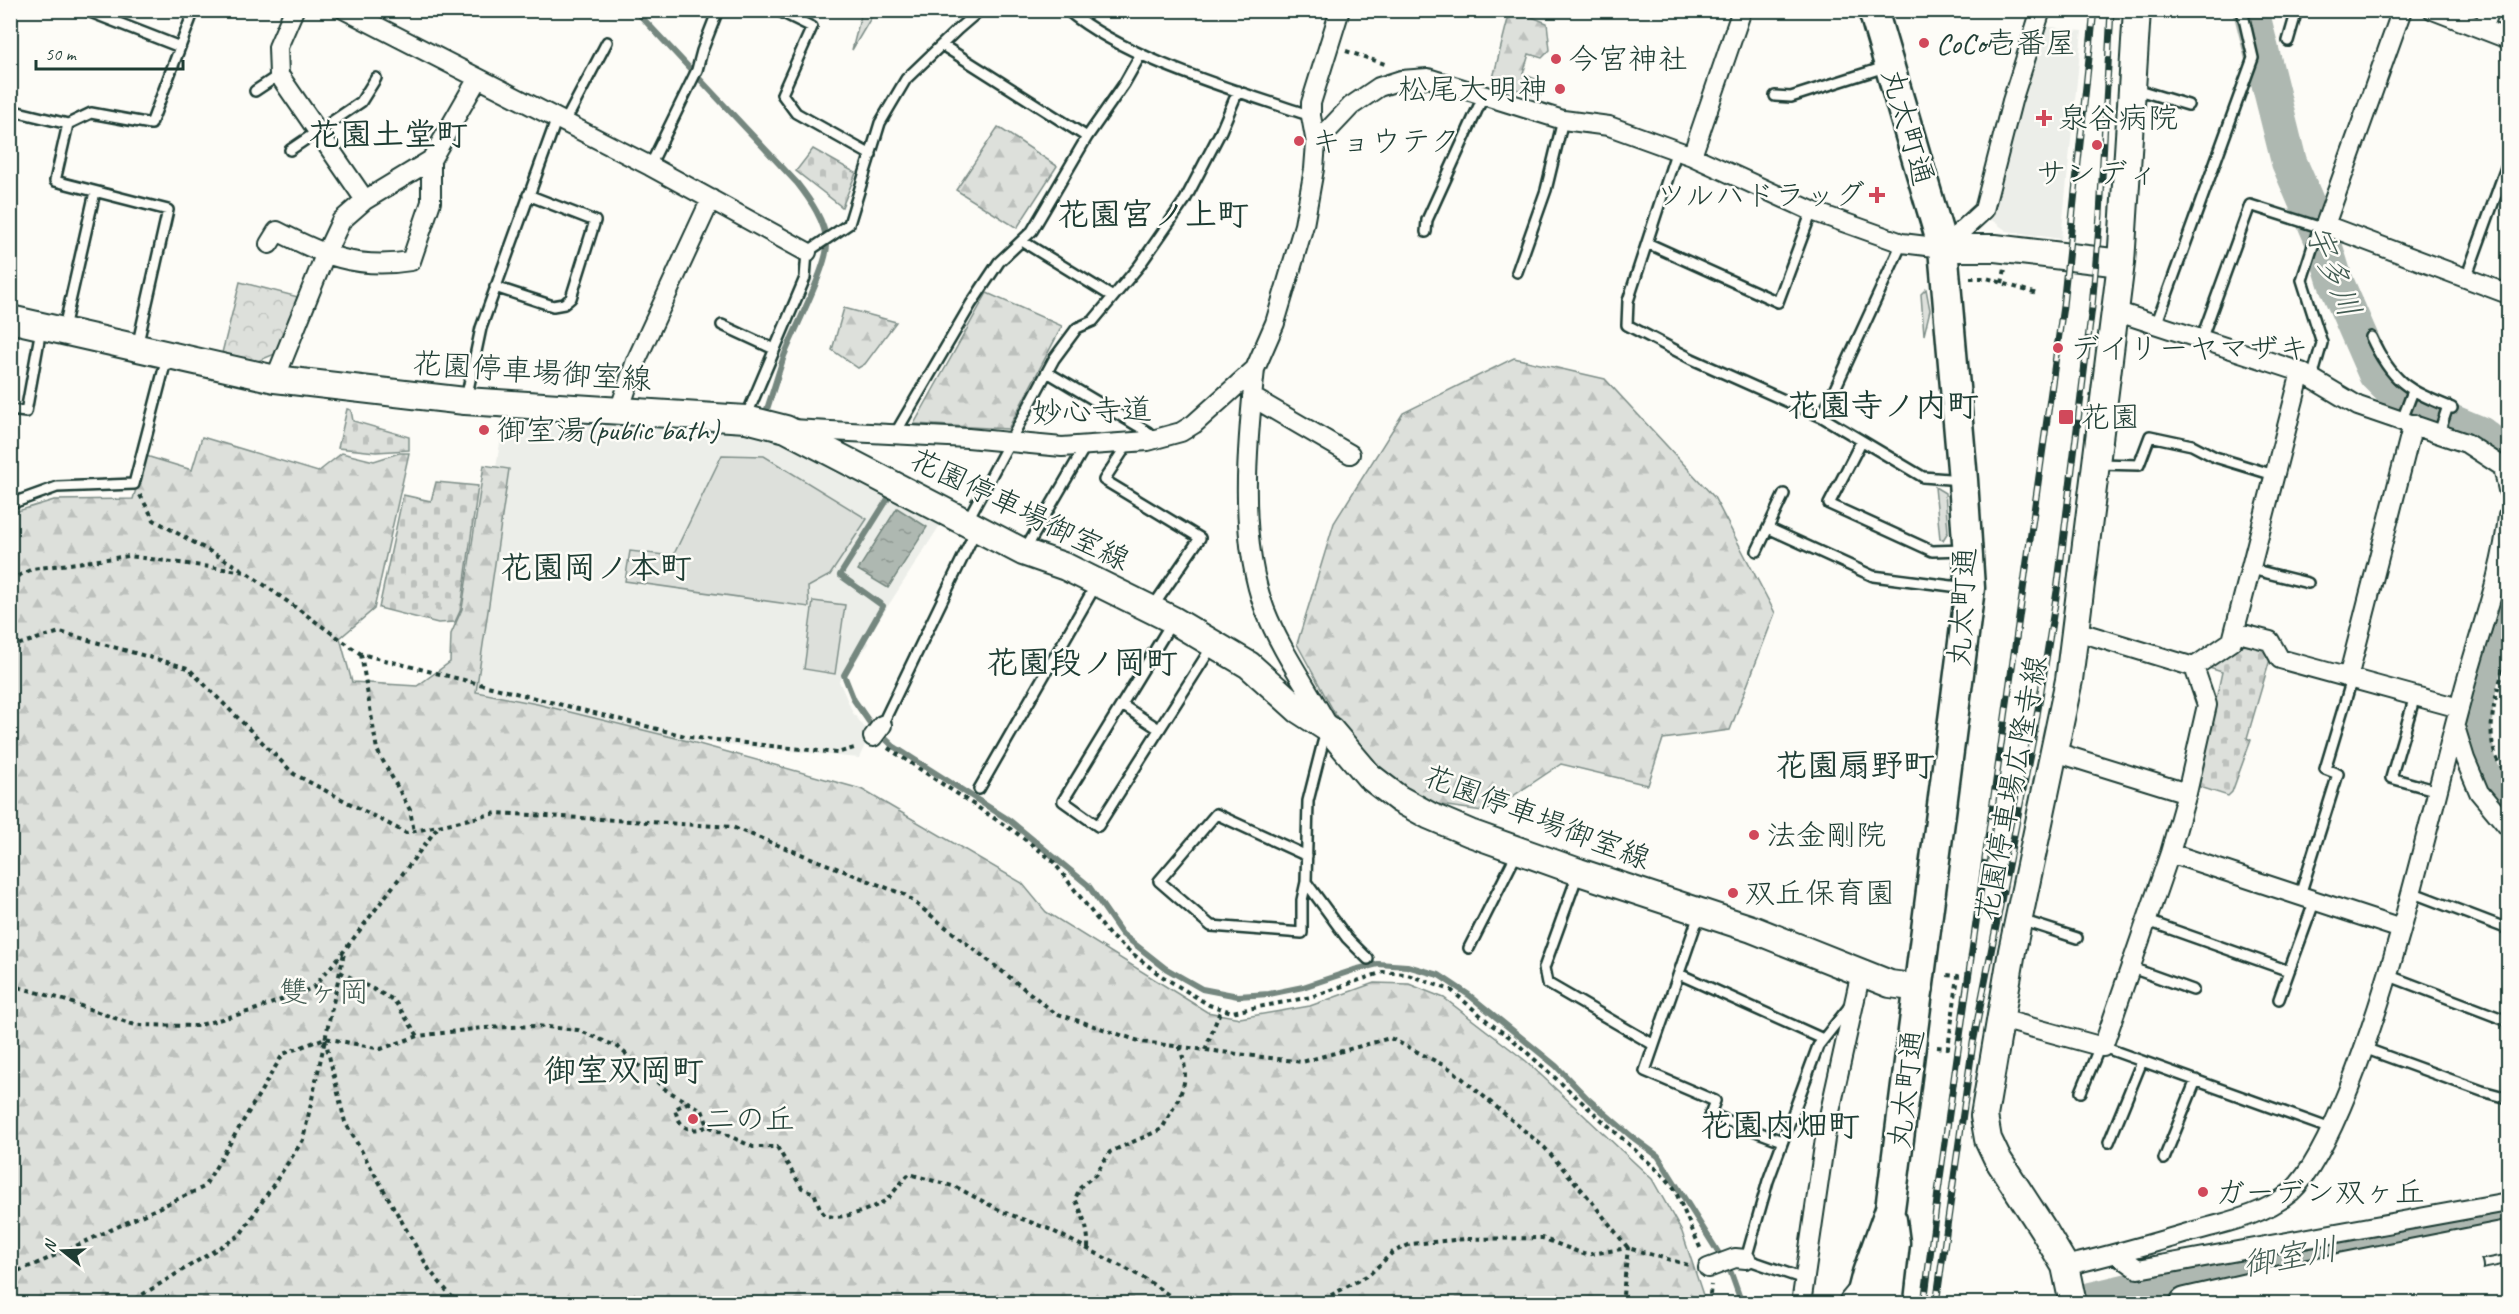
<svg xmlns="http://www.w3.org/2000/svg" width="2519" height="1314" font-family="Caveat,'Klee One',sans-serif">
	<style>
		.built { fill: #eceee9 }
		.green { fill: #dde0db; stroke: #7e8e88; stroke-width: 1.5 }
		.forest { fill: url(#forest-firs); stroke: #7e8e88; stroke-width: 1.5 }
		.cemetery { fill: url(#cemetery-stones); stroke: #7e8e88; stroke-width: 1.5 }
		.park { fill: url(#park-crowns); stroke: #7e8e88; stroke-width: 1.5 }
		.water { fill: url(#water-ripples); stroke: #75877f; stroke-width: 1.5 }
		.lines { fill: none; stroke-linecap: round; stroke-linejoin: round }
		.stream { stroke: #75877f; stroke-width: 6 }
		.river { stroke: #aeb8b1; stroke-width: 36 }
		.lane-casing { stroke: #1f3d34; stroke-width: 14 }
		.street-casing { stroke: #1f3d34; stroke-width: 22 }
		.secondary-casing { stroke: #1f3d34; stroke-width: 30 }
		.primary-casing { stroke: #1f3d34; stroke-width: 33 }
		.highway-casing { stroke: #1f3d34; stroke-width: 36 }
		.path { stroke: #1f3d34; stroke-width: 4; stroke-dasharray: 4.5 4.5; stroke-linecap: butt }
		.lane { stroke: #fdfcf7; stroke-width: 9 }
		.street { stroke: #fdfcf7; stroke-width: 18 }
		.secondary { stroke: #fdfcf7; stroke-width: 26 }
		.primary { stroke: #fdfcf7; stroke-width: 28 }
		.highway { stroke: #fdfcf7; stroke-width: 32 }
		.rail-casing { stroke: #1f3d34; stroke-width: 7 }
		.rail { stroke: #fdfcf7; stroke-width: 4.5; stroke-dasharray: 14; stroke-linecap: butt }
		.poi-dot { fill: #d1495b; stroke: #fdfcf7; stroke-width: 2 }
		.labels { text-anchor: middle; stroke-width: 5; stroke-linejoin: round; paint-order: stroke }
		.poi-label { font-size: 30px; fill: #1f3d34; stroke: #fdfcf7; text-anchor: start }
		.street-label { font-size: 30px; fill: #1f3d34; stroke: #fdfcf7 }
		.park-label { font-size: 30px; fill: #455e55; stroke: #fdfcf7 }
		.neighbourhood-label { font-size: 32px; font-weight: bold; fill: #1f3d34; stroke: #fdfcf7 }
		.water-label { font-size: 32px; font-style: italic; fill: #435c53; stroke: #fdfcf7 }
	</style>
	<defs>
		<pattern id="forest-firs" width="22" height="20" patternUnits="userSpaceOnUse" patternTransform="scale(1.5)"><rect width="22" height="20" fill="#dde0db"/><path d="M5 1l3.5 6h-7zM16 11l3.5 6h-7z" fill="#bdc1bd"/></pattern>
		<pattern id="cemetery-stones" width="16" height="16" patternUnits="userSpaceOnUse" patternTransform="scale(1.5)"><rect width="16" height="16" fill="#dde0db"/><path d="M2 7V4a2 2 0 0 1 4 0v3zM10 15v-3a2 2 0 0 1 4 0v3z" fill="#bdc1bd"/></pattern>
		<pattern id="park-crowns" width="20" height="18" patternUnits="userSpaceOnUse" patternTransform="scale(1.5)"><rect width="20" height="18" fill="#dde0db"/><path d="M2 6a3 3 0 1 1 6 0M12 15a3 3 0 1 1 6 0" fill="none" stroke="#bdc1bd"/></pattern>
		<pattern id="water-ripples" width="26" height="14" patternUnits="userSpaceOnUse" patternTransform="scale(1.5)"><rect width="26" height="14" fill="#aeb8b1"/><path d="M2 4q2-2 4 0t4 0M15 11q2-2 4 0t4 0" fill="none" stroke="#8d9791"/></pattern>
	</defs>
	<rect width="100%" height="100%" fill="#fdfcf7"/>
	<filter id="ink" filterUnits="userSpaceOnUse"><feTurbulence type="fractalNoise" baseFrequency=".0167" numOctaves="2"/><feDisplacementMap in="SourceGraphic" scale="12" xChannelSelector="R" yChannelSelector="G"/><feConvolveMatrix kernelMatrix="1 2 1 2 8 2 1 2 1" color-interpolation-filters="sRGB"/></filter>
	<g filter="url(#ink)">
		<path class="built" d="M 2044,26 L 2082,31 L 2061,239 L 2007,231 L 1990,219 L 2007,150 Z
			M 505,414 L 767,434 L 928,515 L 944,519 L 866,640 L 869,644 L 839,681 L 853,713 L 870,734 L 859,758 L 688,741 L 475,692 L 509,469 L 496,467 Z"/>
		<path class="green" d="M 1926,289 L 1930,310 L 1924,335 L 1921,294 Z
			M 722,455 L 764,456 L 867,519 L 830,575 L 808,587 L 809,607 L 625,581 L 630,551 L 673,556 Z
			M 1935,487 L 1945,493 L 1948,532 L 1943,540 L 1940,539 Z
			M 813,601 L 845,605 L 835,674 L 804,669 Z"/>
		<path class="forest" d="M 862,11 L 875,11 L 852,50 Z
			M 1510,11 L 1517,11 L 1547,23 L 1550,50 L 1542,58 L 1529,54 L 1523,74 L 1543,82 L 1544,89 L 1540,96 L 1492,82 Z
			M 998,127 L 1057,166 L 1017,228 L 956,190 Z
			M 987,293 L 1062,326 L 1008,429 L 914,424 Z
			M 844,308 L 896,322 L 865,364 L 858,368 L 832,350 Z
			M 1514,358 L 1605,379 L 1714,497 L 1775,613 L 1730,730 L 1663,739 L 1648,785 L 1561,764 L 1498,806 L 1483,811 L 1426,803 L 1394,785 L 1340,723 L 1297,644 L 1334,523 L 1403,413 Z
			M 202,437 L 318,472 L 342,453 L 374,461 L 399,453 L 409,453 L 374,609 L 340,638 L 352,682 L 417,686 L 450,662 L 451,634 L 462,609 L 484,465 L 509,469 L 476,692 L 537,704 L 688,741 L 861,789 L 1022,883 L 1046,912 L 1207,1012 L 1240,1018 L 1310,1006 L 1374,983 L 1409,984 L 1444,998 L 1526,1061 L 1652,1179 L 1682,1232 L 1703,1295 L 1702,1304 L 11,1304 L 11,513 L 54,500 L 133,499 L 146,456 L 192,470 Z"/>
		<path class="cemetery" d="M 813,149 L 856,173 L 842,207 L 796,171 Z
			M 347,409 L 351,410 L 353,421 L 409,437 L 409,450 L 376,452 L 338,448 Z
			M 436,482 L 478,486 L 461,609 L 455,622 L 438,623 L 379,608 L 403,495 L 431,501 Z
			M 2253,642 L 2267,647 L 2271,656 L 2247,738 L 2251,740 L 2232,792 L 2228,796 L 2197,786 L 2222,672 L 2209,668 L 2214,657 Z"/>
		<path class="park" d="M 240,282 L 298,297 L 275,354 L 258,361 L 222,353 Z"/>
		<path class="water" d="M 897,508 L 927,527 L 888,588 L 858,570 Z"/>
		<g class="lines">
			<path class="stream" d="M 635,10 L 797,183 C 811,201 825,221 827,244 C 828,265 793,333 784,356 C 777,377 771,398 764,418
				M 889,497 L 840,575 L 883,606 L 844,675 L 854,700 L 872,726 L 893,746 L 1009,820 L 1088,885 L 1122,934 L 1165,968 L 1202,989 L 1238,996 L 1269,994 L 1303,987 L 1354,970 L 1378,964 L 1407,966 L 1439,975 L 1469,995 L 1556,1066 L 1588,1099 L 1631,1136 L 1658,1156 L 1731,1273 L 1742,1304"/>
			<path class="river" d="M 2251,10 L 2289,162 L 2323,241 L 2335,280 L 2376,374 L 2398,396 L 2420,409 L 2480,434 L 2499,449 L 2508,462
				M 2508,581 C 2494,639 2458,713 2482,772 C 2487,785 2500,797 2508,809
				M 2074,1304 L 2251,1262 L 2508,1219"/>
			<defs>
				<path id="lane" d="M 85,10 L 180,47
					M 777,10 L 812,27 L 782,94 L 796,113 L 871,155
					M 1067,10 C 1127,60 1235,90 1311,116
					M 2288,41 L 2297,10
					M 942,45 L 1087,137
					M 2135,89 L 2188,105
					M 255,91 L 279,75
					M 1775,96 L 1791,97 L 1885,67
					M 10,110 L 68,124 L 91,113 L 151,124 L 194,10
					M 565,122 L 607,42
					M 68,124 L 55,181 L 168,210 L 137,347
					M 290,150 L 361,102 L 376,78
					M 1677,150 L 1628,301 L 1627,325 L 1692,359 L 1822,417 L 1923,477 L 1961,480
					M 650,166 L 697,70 L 702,51 L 718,10
					M 1426,232 L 1427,220 L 1483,97
					M 1022,241 L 1113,297
					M 1647,243 L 1778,302 L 1812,211
					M 1517,272 L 1546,190 L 1563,120
					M 2466,278 L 2508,162
					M 495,287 L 553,306 L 564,304 L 571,298 L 595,221 L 528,195
					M 722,325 L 774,349
					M 2156,325 L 2253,58 L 2242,10
					M 64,328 L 95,192
					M 2371,337 C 2392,382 2407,390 2452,408
					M 2201,340 L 2250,205 L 2319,227 L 2325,225
					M 1047,372 L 1148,432 L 1148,441
					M 2312,378 L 2322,343 L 2302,280 L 2319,227
					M 466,399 L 481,328 L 557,118
					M 10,410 L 26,412 L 41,329
					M 746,417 L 805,278 L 807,252 L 849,224 L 880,123 L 906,79 L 958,29 L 980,10
					M 1822,417 L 1902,243
					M 2402,420 L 2413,391
					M 2439,433 L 2448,406
					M 895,434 L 971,304 L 999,262 L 1032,231 L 1087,137 L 1124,84 L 1141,54
					M 1125,442 L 1123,451 L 1104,480 L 1200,538 L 1152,608
					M 1861,442 L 1829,504 L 1932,551 L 1965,550
					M 2098,464 L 2139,465 L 2150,436 L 2192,445 L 2215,457 L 2274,475
					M 10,504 L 57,487 L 134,484 L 167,357
					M 967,521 L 1054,359 L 1077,328 L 1093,321 L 1139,266 L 1185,200 L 1221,131 L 1238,91
					M 1768,528 L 1873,576 L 1967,588
					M 1025,550 L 1086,445
					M 1757,551 L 1784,494
					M 2251,569 L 2308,583
					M 1172,622 L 1063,801 L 1098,826 L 1213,645
					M 2415,696 L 2391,778 L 2438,791
					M 1122,705 L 1159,729
					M 882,725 L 976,530
					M 1329,732 L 1323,742 L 1308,801 L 1306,882 L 1347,938 L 1368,959
					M 979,789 L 1097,583
					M 1578,874 L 1544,968 L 1547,983 L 1654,1045 L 1699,915
					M 1306,882 L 1302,900 L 1302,933 L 1211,926 L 1159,881 L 1216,814 L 1307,856
					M 2411,892 L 2508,929
					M 2300,895 L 2338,774 L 2325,769 L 2352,679
					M 2021,920 L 2077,938
					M 2145,920 L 2289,971 L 2315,900
					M 1469,948 L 1518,851
					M 2129,967 L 2193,990
					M 1679,974 L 1823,1039
					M 2387,975 L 2508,1021
					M 2279,999 L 2289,971
					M 1654,1045 L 1645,1071 L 1715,1101 L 1710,1114 L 1782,1141
					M 2103,1047 L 2331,1129
					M 2364,1048 L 2482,1091 L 2508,1098
					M 2081,1092 L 2100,1046
					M 2109,1142 L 2142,1061
					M 2164,1159 L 2196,1080
					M 1804,1279 L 1746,1259 L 1768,1181 L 1818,1046 L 1849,1007"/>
				<path id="street" d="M 294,10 L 278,47 L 279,75 L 365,200
					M 345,10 L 650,166 L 807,252
					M 2402,10 L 2325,225 L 2508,294
					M 2433,10 L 2508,39
					M 2483,29 L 2490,10
					M 1316,143 L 1351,106 L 1379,87 L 1401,80 L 1428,78 L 1563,120 L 1609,126 L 1692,156 L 1812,211 L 1902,243 L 1943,248 L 1984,210 L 2012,101 L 2041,10
					M 1692,156 L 1742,10
					M 269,244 L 277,231 C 324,255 356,270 411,261 L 431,202 L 431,160
					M 2115,311 L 2301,372 L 2358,406 L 2466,443 L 2503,467 L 2508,490
					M 1255,369 C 1247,444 1238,539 1265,610 C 1281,651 1308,688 1329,727
					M 275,379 L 325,255 L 341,221 L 365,200 L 431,160 L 478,78
					M 1252,397 L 1350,454
					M 619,411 L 636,361 L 711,199
					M 791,429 L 968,438 L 1062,447 L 1148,441 L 1181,432 L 1194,424 L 1255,369 L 1275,323 L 1304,225 L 1314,169 L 1316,143 L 1311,116 L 1311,103 L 1340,10
					M 2076,631 L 2194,667 L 2207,705 L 2187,793
					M 2235,632 L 2270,641 L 2280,659 L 2459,708
					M 2194,667 L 2232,641 L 2301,372
					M 2348,678 L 2413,424
					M 2455,727 L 2465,759 L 2479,792 L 2508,827
					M 873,737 L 882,725
					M 2055,752 L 2187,793 L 2170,853
					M 2001,1019 L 2103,1047 L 2170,853 L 2401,929
					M 2117,1254 L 2138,1269 L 2508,1202
					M 2065,1266 C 2108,1256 2151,1244 2194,1231 C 2227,1222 2264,1215 2291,1192 C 2315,1170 2337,1118 2349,1088 C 2398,963 2426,831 2461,701 C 2476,641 2502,577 2508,516
					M 1708,1268 L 1735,1258 L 1746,1259
					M 1801,1304 L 1827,1125 L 1861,972"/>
				<path id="secondary" d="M 1943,248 L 1995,248 L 2121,263
					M 10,319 L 275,379 L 465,401 L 746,419 L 786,429 L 1023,552 L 1066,567 L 1173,620 L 1249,665 L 1299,710 L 1330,730 L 1369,776 L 1399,799 L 1430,816 L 1470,833 L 1579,872 L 1752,929 L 1890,984 L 1920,988
					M 2073,1304 L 2065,1266 L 2043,1229 L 1997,1158 L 1988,1139 L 1984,1116 L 2012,951 L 2069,680 L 2121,263 L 2137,10"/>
				<path id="primary" d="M 1859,1304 L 1867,1273 L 1890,1209 L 1970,588 L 1963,480 L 1943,248 L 1873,10
					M 1888,1304 L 1895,1243 L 1892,1220"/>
				<path id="highway" d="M 1855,1304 L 1860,1298
					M 2186,1304 L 2304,1277 L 2508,1237
					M 2293,1304 L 2466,1267
					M 2399,1304 L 2508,1281"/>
			</defs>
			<use href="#lane" class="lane-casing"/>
			<use href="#street" class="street-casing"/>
			<use href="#secondary" class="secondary-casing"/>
			<use href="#primary" class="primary-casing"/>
			<use href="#highway" class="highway-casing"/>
			<path class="path" d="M 1346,51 L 1388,65
				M 1555,91 L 1561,93
				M 1970,278 L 1987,278 L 2037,294
				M 2002,283 L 2005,269
				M 140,495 L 154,520 L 243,570
				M 10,580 L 32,569 L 129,556 L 246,572 L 361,654 L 689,737 L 837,753 L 858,747
				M 10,647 L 60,632 L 188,668 L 294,774 L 406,833 L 497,813 L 732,827 L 905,895 L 1055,1013 L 1142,1042 L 1302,1062 L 1390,1038 L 1451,1069 L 1545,1148 L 1588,1197 L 1628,1248 L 1692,1266
				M 2508,652 C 2499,689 2476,742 2508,775
				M 361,654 L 377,750 L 410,810 L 414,832
				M 888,748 L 1015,832 L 1052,860 L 1110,936 L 1160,975 L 1209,1005 L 1232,1012 L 1311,997 L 1383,972 L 1405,974 L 1451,990 L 1492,1025 L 1511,1038 L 1665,1177 L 1674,1188 L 1702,1252
				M 340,972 L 394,1000 L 418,1036
				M 10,985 L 58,998 L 135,1025 L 196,1026 L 251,1011 L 313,988 L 344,951 L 438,827
				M 325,1039 L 345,1122 L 430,1271 L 458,1304
				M 1937,1047 L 1948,1048 L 1958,976 L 1947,975
				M 1205,1050 L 1221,1009
				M 689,1102 L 675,1109 C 679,1128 690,1134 708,1126
				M 1088,1248 C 1089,1230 1083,1215 1075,1199 L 1081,1186 L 1095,1175 L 1110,1152 L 1162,1129 C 1178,1097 1194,1083 1179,1046
				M 10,1274 L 43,1261 L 204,1187 L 283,1054 L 325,1038 L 381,1049 L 418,1036 L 482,1028 L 537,1026 L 578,1030 L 618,1047 L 666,1090 L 702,1110 L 708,1126 L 753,1147 L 777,1147 L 802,1188 L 814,1193 C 817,1199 819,1209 824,1214 C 835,1223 872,1209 883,1202 C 889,1199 902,1181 909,1174 L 956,1187 L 1003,1212 L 1049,1229 L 1142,1277 L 1182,1304
				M 127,1304 L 240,1235 L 303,1140 L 344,953
				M 1315,1304 L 1370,1274 L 1393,1252 L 1411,1244 L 1465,1239 L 1542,1238 L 1586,1255 L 1628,1248 L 1622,1304
				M 1709,1304 L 1711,1285"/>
			<use href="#lane" class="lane"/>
			<use href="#street" class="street"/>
			<use href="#secondary" class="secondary"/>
			<use href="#primary" class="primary"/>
			<use href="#highway" class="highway"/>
			<defs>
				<path id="rail" d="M 1924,1304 L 1938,1192 L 2063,306 L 2094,10
					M 1936,1304 L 1973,1043 L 2034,734 L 2057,591 L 2092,307 L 2100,215 L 2111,10"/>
			</defs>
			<use href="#rail" class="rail-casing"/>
			<use href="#rail" class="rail"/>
		</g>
	</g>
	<g class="poi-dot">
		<circle cx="1924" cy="43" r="6"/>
		<circle cx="1556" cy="59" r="6"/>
		<circle cx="1560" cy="89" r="6"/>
		<path d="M2041 109h6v6h6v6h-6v6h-6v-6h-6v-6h6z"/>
		<circle cx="1299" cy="141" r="6"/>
		<circle cx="2097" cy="145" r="6"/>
		<path d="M1874 186h6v6h6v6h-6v6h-6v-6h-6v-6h6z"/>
		<circle cx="2058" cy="348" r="6"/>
		<rect x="2058" y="409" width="16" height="16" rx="3"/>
		<circle cx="484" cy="430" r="6"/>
		<circle cx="1754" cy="835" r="6"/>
		<circle cx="1733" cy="893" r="6"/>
		<circle cx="693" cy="1119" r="6"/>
		<circle cx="2203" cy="1192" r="6"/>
	</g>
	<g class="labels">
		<g class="poi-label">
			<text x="1936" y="53">CoCo壱番屋</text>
			<text x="1568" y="69">今宮神社</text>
			<text x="1548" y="99" text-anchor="end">松尾大明神</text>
			<text x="2058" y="128">泉谷病院</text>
			<text x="1311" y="151">キョウテク</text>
			<text x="2097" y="183" text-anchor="middle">サンディ</text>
			<text x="1865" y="205" text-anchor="end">ツルハドラッグ</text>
			<text x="2070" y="358">デイリーヤマザキ</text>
			<text x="2080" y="427">花園</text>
			<text x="496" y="440">御室湯(public bath)</text>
			<text x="1766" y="845">法金剛院</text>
			<text x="1745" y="903">双丘保育園</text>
			<text x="705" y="1129">二の丘</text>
			<text x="2215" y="1202">ガーデン双ヶ丘</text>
		</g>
		<g class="street-label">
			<text transform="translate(1908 127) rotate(74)" y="10">丸太町通</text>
			<text transform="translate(532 371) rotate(4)" y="10">花園停車場御室線</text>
			<text transform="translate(1092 411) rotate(-2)" y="10">妙心寺道</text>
			<text transform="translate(1020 509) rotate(26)" y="10">花園停車場御室線</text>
			<text transform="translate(1962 607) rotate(-87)" y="10">丸太町通</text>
			<text transform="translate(2011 788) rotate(-79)" y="10">花園停車場広隆寺線</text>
			<text transform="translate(1537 817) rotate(21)" y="10">花園停車場御室線</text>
			<text transform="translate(1906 1089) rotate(-83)" y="10">丸太町通</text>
		</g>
		<g class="park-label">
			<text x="324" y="1002">雙ヶ岡</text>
		</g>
		<g class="neighbourhood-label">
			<text x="388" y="145">花園土堂町</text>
			<text x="1153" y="225">花園宮ノ上町</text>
			<text x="1883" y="416">花園寺ノ内町</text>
			<text x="596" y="578">花園岡ノ本町</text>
			<text x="1082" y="673">花園段ノ岡町</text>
			<text x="1855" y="776">花園扇野町</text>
			<text x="624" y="1081">御室双岡町</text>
			<text x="1780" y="1136">花園内畑町</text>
		</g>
		<g class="water-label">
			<text transform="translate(2334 271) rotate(68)" y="11">宇多川</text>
			<text transform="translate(2290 1256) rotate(-10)" y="11">御室川</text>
		</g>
	</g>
	<rect width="2519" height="1314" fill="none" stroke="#fdfcf7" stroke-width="36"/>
	<rect x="18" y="18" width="2483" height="1278" fill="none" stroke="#1f3d34" stroke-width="2" filter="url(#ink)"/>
	<g transform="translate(63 1251) rotate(288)" stroke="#fdfcf7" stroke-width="4.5" paint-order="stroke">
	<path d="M0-4.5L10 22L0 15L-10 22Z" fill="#1f3d34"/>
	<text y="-9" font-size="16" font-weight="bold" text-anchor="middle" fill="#1f3d34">N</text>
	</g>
	<path d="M36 60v9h147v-9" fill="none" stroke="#1f3d34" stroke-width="3"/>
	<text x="45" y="60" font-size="18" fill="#1f3d34" stroke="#fdfcf7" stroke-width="4.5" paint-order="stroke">50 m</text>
</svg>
